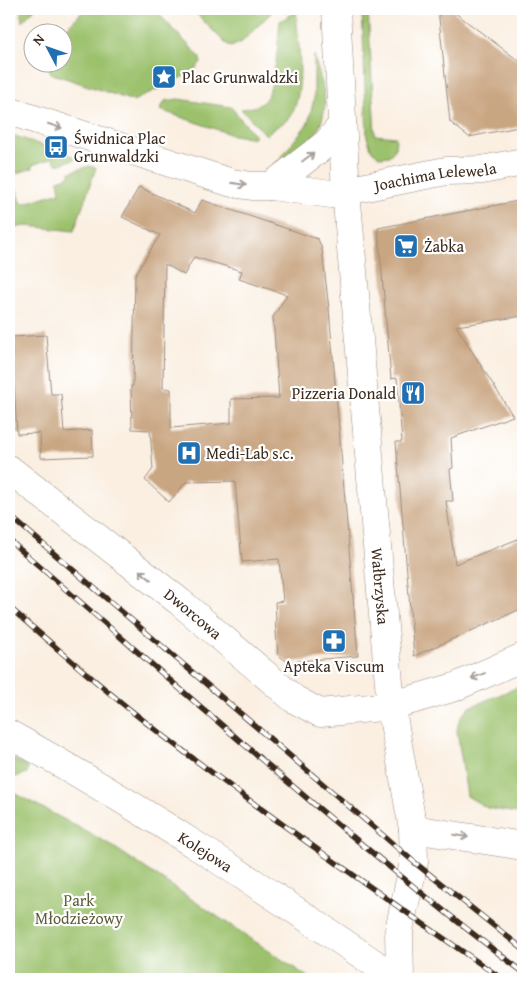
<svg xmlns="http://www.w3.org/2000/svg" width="532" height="988" font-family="'Gentium Book Plus',serif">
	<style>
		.green { fill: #9bc16c; stroke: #6b7645 }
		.building { fill: #c9a682; fill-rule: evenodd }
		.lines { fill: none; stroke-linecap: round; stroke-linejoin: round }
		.minor-casing { stroke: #9a8c80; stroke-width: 29 }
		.secondary-casing { stroke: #9a8c80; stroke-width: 29 }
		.minor { stroke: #fff; stroke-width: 28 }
		.secondary { stroke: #fff; stroke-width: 28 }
		.rail-casing { stroke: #3b2a1e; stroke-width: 5.5 }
		.rail { stroke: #fff; stroke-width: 4; stroke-dasharray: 11; stroke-linecap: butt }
		.oneway { stroke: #a79f9a }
		.labels { text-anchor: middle; stroke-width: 4.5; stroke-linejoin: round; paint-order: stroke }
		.poi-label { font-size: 16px; fill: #3b2a1e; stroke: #fff; text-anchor: start }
		.street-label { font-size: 16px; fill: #3b2a1e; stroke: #fff }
		.park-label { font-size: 16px; fill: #5d5f39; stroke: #fff }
	</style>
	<rect width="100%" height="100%" fill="#fff"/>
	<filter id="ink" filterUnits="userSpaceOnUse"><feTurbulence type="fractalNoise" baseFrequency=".02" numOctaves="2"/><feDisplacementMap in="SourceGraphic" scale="10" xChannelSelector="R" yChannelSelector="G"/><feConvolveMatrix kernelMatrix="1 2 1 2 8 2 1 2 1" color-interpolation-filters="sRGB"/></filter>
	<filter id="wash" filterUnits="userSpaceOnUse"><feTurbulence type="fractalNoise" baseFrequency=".0096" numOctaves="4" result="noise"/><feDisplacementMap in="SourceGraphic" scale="20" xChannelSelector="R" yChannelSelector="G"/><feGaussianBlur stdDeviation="1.12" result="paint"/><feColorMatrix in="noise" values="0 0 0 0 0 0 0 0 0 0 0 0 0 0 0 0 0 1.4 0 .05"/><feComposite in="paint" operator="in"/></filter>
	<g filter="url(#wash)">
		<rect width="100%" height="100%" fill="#faefe1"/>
		<path class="green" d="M 20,9 L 35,9 L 22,22 Z
			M 85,9 L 154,9 L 199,56 L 201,62 L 193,72 L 133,101 L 50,73 L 50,63 L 62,62 L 62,32 Z
			M 192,9 L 275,9 L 242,42 L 231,47 L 224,42 Z
			M 362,9 L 368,9 L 375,135 L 396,137 L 395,150 L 389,156 L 380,157 L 372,151 L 367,137 Z
			M 296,12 C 298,40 307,97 288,119 C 282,125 272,128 266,135 L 241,109 C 248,108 258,107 263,102 C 276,90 278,39 280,21 Z
			M 314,55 C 318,72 328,95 324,112 C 319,138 302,152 279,160 L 308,123 L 314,99 Z
			M 178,99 L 231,107 L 255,136 L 254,138 L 233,135 L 160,110 L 165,101 Z
			M 9,136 L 15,136 L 78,158 L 57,165 L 53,158 L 32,165 L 33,168 L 9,176 Z
			M 89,166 L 96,168 L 74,231 L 27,226 L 9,228 L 9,190 L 16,188 L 22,204 L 60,192 L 58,180 L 70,176 L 70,172 Z
			M 523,685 L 523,814 L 487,808 L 467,796 L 457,731 C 458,720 462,714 470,707 Z
			M 9,758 L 22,763 L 28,768 L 27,773 L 16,777 L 9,776 Z
			M 9,790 L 106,842 L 311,979 L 9,979 Z"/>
		<g id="blocks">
			<path class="building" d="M 438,9 L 450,9 L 523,64 L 523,126 L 469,137 L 450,122 Z
				M 139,187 L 195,213 L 202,200 L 243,214 L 318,239 L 322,249 L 329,309 L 358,656 L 288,662 L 278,655 L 275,621 L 276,620 L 275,602 L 283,601 L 279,559 L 242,562 L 235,481 L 186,482 L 169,502 L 145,480 L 153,469 L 150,430 L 132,429 L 131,386 L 133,386 L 135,275 L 160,235 L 122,217 ZM 194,257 L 242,271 L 239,279 L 287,295 L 273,317 L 279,398 L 231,399 L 231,423 L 171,428 L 171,389 L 163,388 L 165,264 L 184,275 Z
				M 523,200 L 523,316 L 456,326 L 513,416 L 451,438 L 453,468 L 450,469 L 453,501 L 446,501 L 455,564 L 523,537 L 523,608 L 414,656 L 396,442 L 402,442 L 397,378 L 391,379 L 378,228 Z
				M 46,335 L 51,394 L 61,394 L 64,432 L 92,430 L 93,456 L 41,458 L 40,433 L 17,434 L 11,337 Z"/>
		</g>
	</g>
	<g filter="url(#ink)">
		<use href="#blocks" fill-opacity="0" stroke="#9a8c80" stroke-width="1"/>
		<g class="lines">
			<defs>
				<g id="minor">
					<path id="s1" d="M 9,111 L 232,183 L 252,186 L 271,186 L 331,194 L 446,171 L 482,170 L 523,162"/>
					<path d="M 271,186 L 327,143 L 342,125"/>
					<path id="s2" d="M 9,469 L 180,602 L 294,699 L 320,713 L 391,706 L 455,687 L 523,657"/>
					<path id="s3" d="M 9,734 C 143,808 270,892 397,979"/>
					<path d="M 413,829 L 523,846"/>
				</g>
				<g id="secondary">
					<path id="s4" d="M 336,9 L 346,191 L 391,706 L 413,829 L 414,862 L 399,930 L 400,979"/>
				</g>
			</defs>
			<use href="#minor" class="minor-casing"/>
			<use href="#secondary" class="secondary-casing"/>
			<use href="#minor" class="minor"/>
			<use href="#secondary" class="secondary"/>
			<defs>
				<path id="rail" d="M 9,515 L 414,862 L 523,949
					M 9,540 C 178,686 344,837 523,972
					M 9,607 C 52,644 95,682 139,717 C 257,809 380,894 502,979"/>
			</defs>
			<use href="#rail" class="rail-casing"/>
			<use href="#rail" class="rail"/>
		</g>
		<defs><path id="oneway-shaft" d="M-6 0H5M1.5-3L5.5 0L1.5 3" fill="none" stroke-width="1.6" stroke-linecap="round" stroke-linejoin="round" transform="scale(1.25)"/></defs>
		<g class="oneway">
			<use href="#oneway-shaft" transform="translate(55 126) rotate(18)"/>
			<use href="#oneway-shaft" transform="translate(308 157) rotate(-37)"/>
			<use href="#oneway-shaft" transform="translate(239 184) rotate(9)"/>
			<use href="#oneway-shaft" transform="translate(145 575) rotate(-142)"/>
			<use href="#oneway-shaft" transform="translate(478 676) rotate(157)"/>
			<use href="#oneway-shaft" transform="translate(461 836) rotate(9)"/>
		</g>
	</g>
	<defs>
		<symbol id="sight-square" viewBox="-11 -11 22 22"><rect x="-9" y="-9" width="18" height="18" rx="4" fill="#1f6fb2" stroke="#fff"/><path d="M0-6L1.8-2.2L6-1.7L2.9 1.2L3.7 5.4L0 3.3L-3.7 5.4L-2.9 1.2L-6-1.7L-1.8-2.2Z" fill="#fff"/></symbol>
		<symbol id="bus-square" viewBox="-11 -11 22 22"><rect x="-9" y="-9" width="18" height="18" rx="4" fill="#1f6fb2" stroke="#fff"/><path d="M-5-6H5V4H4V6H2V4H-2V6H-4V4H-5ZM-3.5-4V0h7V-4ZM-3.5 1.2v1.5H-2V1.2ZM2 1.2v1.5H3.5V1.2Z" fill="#fff"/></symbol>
		<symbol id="supermarket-square" viewBox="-11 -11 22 22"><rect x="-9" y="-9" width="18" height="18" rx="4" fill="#1f6fb2" stroke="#fff"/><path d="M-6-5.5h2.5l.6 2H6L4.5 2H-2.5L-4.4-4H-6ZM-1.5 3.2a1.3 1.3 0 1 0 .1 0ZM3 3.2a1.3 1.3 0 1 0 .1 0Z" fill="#fff"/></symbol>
		<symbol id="restaurant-square" viewBox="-11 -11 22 22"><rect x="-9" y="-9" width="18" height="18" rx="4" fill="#1f6fb2" stroke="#fff"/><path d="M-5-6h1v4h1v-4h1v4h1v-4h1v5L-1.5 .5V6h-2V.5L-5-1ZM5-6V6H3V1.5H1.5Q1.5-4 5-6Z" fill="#fff"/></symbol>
		<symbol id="hospital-square" viewBox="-11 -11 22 22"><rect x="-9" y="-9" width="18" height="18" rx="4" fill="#1f6fb2" stroke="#fff"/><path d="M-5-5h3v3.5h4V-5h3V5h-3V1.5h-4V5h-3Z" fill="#fff"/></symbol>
		<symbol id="pharmacy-square" viewBox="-11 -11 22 22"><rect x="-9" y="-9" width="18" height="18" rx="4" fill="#1f6fb2" stroke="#fff"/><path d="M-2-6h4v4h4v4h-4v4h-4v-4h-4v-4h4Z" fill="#fff"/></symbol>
	</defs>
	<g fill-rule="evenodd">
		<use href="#sight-square" x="150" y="63" width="28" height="28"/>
		<use href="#bus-square" x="42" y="133" width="28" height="28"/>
		<use href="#supermarket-square" x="392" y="232" width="28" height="28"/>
		<use href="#restaurant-square" x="399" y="379" width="28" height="28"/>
		<use href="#hospital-square" x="175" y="439" width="28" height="28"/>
		<use href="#pharmacy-square" x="320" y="627" width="28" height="28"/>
	</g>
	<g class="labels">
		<g class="poi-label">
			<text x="182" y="83">Plac Grunwaldzki</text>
			<text x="74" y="144">Świdnica Plac<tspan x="74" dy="18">Grunwaldzki</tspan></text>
			<text x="424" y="252">Żabka</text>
			<text x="396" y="399" text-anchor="end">Pizzeria Donald</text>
			<text x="206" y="459">Medi-Lab s.c.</text>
			<text x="334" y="672" text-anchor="middle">Apteka Viscum</text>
		</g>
		<g class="street-label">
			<text dy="6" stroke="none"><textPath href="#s1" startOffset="440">Joachima Lelewela</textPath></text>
			<text dy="6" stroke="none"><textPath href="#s4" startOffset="579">Wałbrzyska</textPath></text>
			<text dy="6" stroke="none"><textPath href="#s2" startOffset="234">Dworcowa</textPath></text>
			<text dy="6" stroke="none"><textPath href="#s3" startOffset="229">Kolejowa</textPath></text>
		</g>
		<g class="park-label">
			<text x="79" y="906">Park<tspan x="79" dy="18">Młodzieżowy</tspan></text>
		</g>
	</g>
	<rect width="532" height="988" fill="none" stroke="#fff" stroke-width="30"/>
	<g transform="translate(48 48) rotate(311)"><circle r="24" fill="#ffffff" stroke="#b1aaa5"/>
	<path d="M0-4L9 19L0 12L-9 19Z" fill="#1f6fb2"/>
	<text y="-8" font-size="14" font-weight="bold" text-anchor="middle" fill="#3b2a1e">N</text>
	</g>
</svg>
